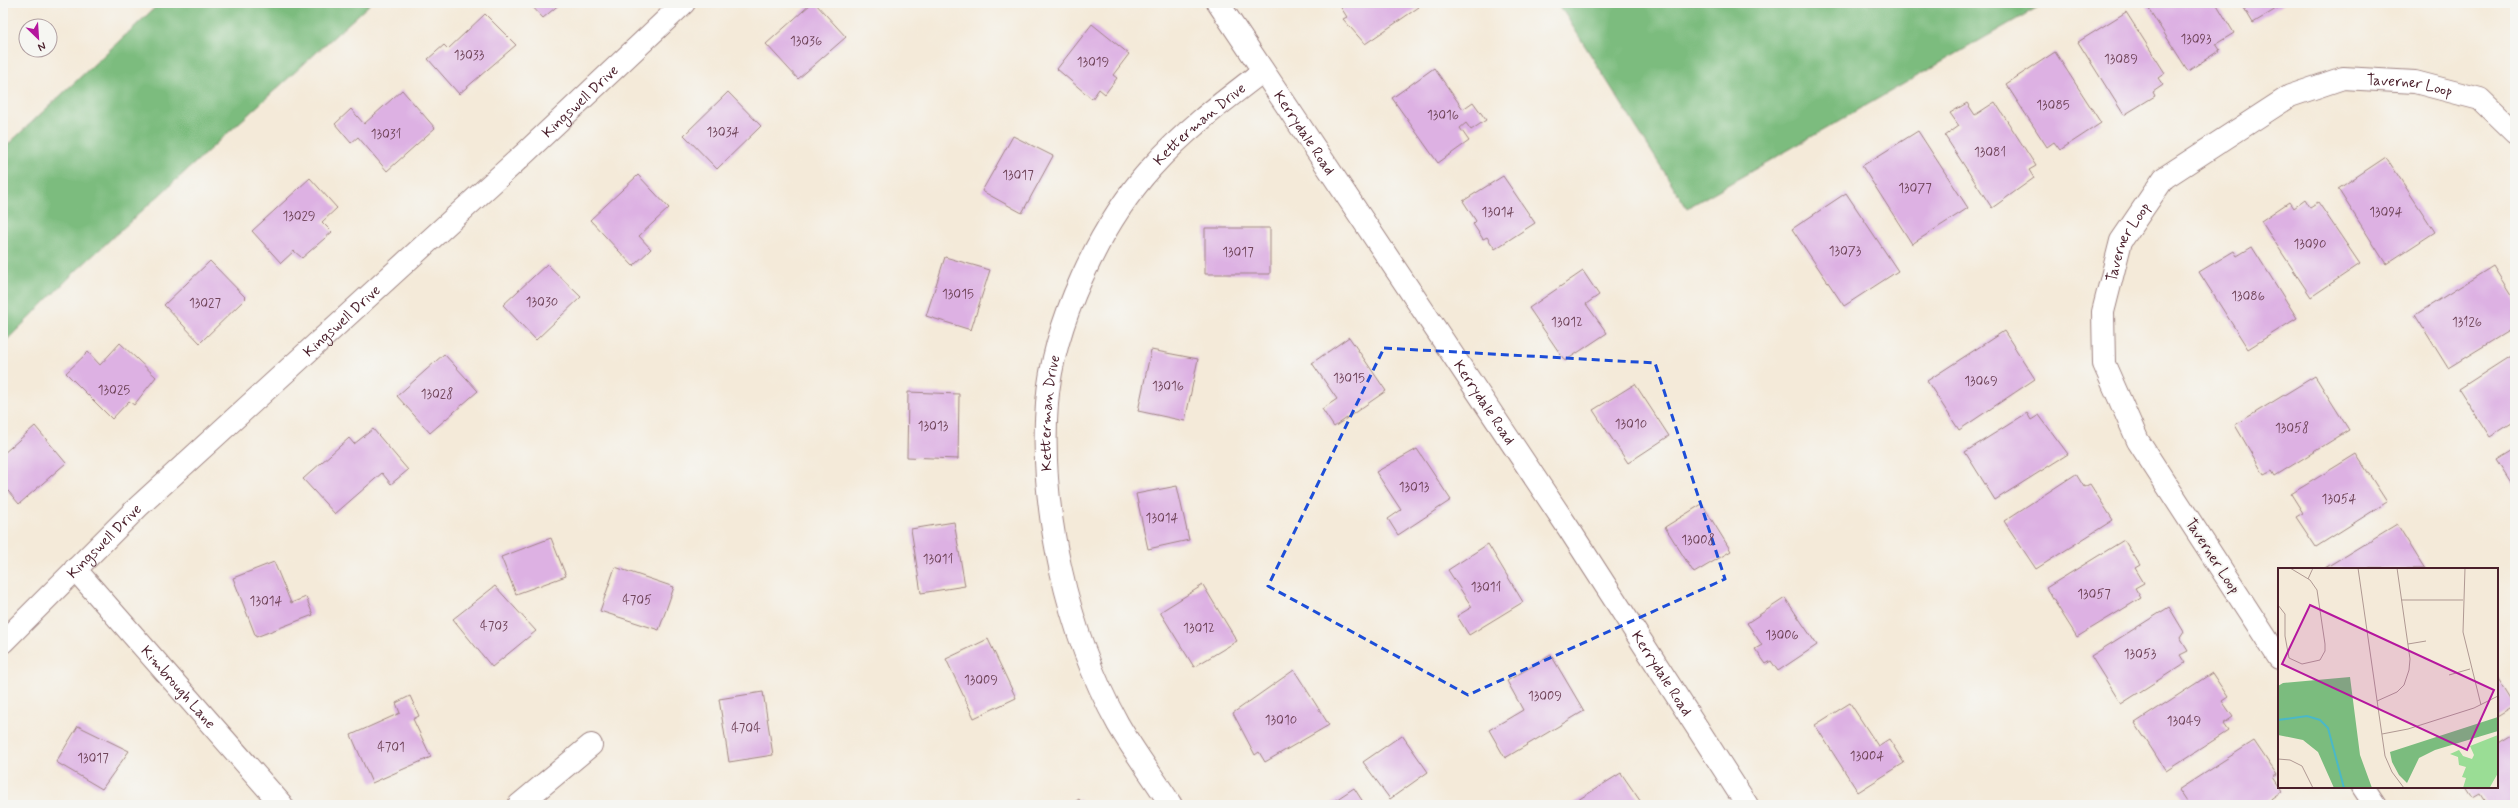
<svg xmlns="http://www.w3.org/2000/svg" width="2518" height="808" font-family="Mynerve,sans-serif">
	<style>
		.forest { fill: #7bbc7e; stroke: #626e54 }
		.building { fill: #ddb1e3 }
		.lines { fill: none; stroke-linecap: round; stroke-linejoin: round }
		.minor-casing { stroke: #9f8482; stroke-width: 24 }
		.minor { stroke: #fff; stroke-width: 22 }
		.marked { fill: none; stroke: #1d4ed8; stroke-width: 3; stroke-dasharray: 8 5; stroke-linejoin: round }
		.labels { text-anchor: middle; stroke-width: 4; stroke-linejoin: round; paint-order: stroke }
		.number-label { font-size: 13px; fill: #6f4459 }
		.street-label { font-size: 15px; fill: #4a1f2b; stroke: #f6f6f2 }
		.inset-river { fill: none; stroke: #4bb8c6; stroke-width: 2 }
		.inset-road { fill: none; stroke: #b09993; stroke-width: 1 }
		.view { fill: #b5179e; fill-opacity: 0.15; stroke: #b5179e; stroke-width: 2 }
		.inset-edge { fill: none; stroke: #4a1f2b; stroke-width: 2 }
	</style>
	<rect width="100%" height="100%" fill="#f6f6f2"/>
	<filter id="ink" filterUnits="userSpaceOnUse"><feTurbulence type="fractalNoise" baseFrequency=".025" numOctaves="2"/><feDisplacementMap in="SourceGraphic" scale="8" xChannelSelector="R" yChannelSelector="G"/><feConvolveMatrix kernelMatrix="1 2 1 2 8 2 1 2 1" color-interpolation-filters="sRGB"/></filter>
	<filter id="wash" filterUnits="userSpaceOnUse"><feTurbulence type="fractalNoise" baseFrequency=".012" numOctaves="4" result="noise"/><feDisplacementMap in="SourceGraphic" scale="16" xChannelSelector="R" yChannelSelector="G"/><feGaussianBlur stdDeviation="0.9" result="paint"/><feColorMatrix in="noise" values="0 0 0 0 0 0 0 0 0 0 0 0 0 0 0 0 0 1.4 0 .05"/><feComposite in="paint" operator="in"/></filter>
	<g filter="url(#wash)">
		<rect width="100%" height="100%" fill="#f4ead9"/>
		<path class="forest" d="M 160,3 L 371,3 L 78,269 L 3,344 L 3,149 Z
			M 1558,3 L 2045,3 L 1687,208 Z"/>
		<g id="blocks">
			<path class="building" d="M 529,3 L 561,3 L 543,18 Z
				M 812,3 L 815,3 L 846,37 L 798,79 L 766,44 Z
				M 1338,3 L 1416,3 L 1419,7 L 1365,44 L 1343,19 L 1347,17 Z
				M 2145,3 L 2216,3 L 2234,33 L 2216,44 L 2220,50 L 2188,71 Z
				M 2241,3 L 2286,3 L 2253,23 Z
				M 2126,12 L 2165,73 L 2158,78 L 2163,85 L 2153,92 L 2155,96 L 2124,115 L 2078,42 Z
				M 485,14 L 516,45 L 459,94 L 428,59 L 444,45 L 448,49 Z
				M 1092,24 L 1129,54 L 1113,75 L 1117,78 L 1105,94 L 1099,89 L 1092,99 L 1057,69 Z
				M 2055,52 L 2101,123 L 2060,150 L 2054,142 L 2047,147 L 2006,84 Z
				M 1434,68 L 1463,109 L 1473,102 L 1486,120 L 1471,130 L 1466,123 L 1460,128 L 1469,141 L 1438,163 L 1392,98 Z
				M 402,90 L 435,128 L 387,171 L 358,137 L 351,143 L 335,124 L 351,109 L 364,124 Z
				M 728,92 L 761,126 L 717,169 L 684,135 Z
				M 1995,102 L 2036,166 L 2029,170 L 2034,178 L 1992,208 L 1945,136 L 1959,126 L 1950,113 L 1967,103 L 1975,115 Z
				M 1918,131 L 1968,208 L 1912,244 L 1862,166 Z
				M 1013,136 L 1053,156 L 1022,213 L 982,191 Z
				M 2386,157 L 2435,232 L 2386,264 L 2338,189 Z
				M 638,175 L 669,208 L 639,236 L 651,249 L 633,266 L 590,220 Z
				M 1503,176 L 1535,223 L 1495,249 L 1487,237 L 1483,239 L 1473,224 L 1476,221 L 1463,201 Z
				M 310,178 L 337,208 L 322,222 L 332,232 L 302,258 L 294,251 L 281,263 L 252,231 Z
				M 1846,193 L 1898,271 L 1844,306 L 1792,229 Z
				M 2305,199 L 2310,207 L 2318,202 L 2360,264 L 2311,297 L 2261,221 L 2289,202 L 2293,208 Z
				M 1205,228 L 1270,228 L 1270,274 L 1205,274 Z
				M 2252,247 L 2297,318 L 2248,349 L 2199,272 L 2234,251 L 2237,256 Z
				M 945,257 L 990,270 L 971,330 L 926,316 Z
				M 210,261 L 246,298 L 200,343 L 164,305 Z
				M 547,264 L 581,297 L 536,340 L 503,305 Z
				M 2493,266 L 2515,301 L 2515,327 L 2448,368 L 2415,315 Z
				M 1583,271 L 1599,295 L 1586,304 L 1607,333 L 1565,361 L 1529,308 Z
				M 2004,331 L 2035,379 L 1959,430 L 1927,381 Z
				M 1349,337 L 1386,391 L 1334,427 L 1322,409 L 1337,399 L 1312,363 Z
				M 120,343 L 156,377 L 134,405 L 129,401 L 112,419 L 66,373 L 88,352 L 100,365 Z
				M 1151,350 L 1198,359 L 1185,421 L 1138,411 Z
				M 2515,353 L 2515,421 L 2490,437 L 2459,389 Z
				M 444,354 L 478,391 L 430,433 L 397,396 Z
				M 2315,376 L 2349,430 L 2275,476 L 2272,471 L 2264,475 L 2235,425 Z
				M 1635,384 L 1669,436 L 1628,463 L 1593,410 Z
				M 908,392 L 959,394 L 958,459 L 907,457 Z
				M 2027,413 L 2031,420 L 2039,415 L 2068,454 L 1995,500 L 1965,452 Z
				M 35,426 L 66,463 L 19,504 L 3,485 L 3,454 Z
				M 373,429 L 408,470 L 391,484 L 382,473 L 335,514 L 303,479 L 349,438 L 354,444 Z
				M 1417,449 L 1451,500 L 1398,535 L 1388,519 L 1401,510 L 1376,472 Z
				M 2515,449 L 2515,488 L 2497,460 Z
				M 2356,454 L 2387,502 L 2316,547 L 2296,517 L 2303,513 L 2291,494 Z
				M 2076,474 L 2084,487 L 2090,484 L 2113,520 L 2036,569 L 2004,521 Z
				M 1177,486 L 1189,540 L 1148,549 L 1136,494 Z
				M 1702,504 L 1731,551 L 1694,573 L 1665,527 Z
				M 954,522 L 965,586 L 921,593 L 911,529 Z
				M 2397,524 L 2425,569 L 2325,568 Z
				M 551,538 L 566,576 L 516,594 L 501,557 Z
				M 2124,540 L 2140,565 L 2135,568 L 2144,583 L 2135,588 L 2141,598 L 2077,637 L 2046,588 Z
				M 1488,544 L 1523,602 L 1469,635 L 1457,616 L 1472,607 L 1448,570 Z
				M 274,562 L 291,603 L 306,597 L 313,615 L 256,637 L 233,578 Z
				M 615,567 L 674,587 L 659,630 L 600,611 Z
				M 1203,585 L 1237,641 L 1194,667 L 1160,612 Z
				M 495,586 L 536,631 L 492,667 L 453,619 Z
				M 1785,598 L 1817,645 L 1778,671 L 1771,661 L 1766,664 L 1755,649 L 1762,645 L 1747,623 Z
				M 2169,607 L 2184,632 L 2180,638 L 2188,651 L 2180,655 L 2185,663 L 2121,704 L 2091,656 Z
				M 988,639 L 1016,698 L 974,718 L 946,659 Z
				M 1551,655 L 1584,711 L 1505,758 L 1489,730 L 1523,710 L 1507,681 Z
				M 1294,670 L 1329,725 L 1265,762 L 1259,752 L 1255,755 L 1233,713 Z
				M 2212,673 L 2228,697 L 2222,701 L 2233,717 L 2223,724 L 2228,731 L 2166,771 L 2135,723 Z
				M 2497,677 L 2515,706 L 2497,717 Z
				M 763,692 L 773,755 L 729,762 L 719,699 Z
				M 410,696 L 419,716 L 413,719 L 431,757 L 372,783 L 351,735 L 400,713 L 396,703 Z
				M 1850,703 L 1878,746 L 1889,739 L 1904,763 L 1858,792 L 1815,725 Z
				M 78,726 L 129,751 L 102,789 L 56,762 Z
				M 2515,733 L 2515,800 L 2507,805 L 2487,805 L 2480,794 L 2473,798 L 2466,787 L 2497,787 L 2497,744 Z
				M 1402,735 L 1428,772 L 1390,799 L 1363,762 Z
				M 2254,741 L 2277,775 L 2273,777 L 2282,791 L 2262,805 L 2188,805 L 2178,790 Z
				M 1621,773 L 1643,805 L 1570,805 Z
				M 1354,788 L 1365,805 L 1328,805 Z
				M 1079,799 L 1083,805 L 1070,805 Z"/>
		</g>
	</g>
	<g filter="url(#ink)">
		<use href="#blocks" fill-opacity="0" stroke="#9f8482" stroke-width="1"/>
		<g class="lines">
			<defs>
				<g id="minor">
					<path id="s1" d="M 1218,3 L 1569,529 L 1747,805"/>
					<path id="s2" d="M 75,569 L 282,805"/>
					<path id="s3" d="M 3,642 L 138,507 L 524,154 L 684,3"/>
					<path id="s4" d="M 2279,658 L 2138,441 L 2104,364 L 2103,312 L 2121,241 L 2164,178 L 2290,96 L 2343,78 L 2415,82 L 2480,99 L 2515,133"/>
					<path d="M 2363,787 L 2375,805"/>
					<path d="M 519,805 L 591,745"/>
					<path id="s5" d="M 1171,805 C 1154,778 1134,752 1118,724 C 1067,632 1039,507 1047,403 C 1053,324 1099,226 1152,167 C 1185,130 1224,101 1263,71"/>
				</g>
			</defs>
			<use href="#minor" class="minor-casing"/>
			<use href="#minor" class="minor"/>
		</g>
	</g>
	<path class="marked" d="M 1384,348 L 1655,363 L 1725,579 L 1468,695 L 1268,586 Z"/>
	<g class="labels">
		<g class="number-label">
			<text x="2196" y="43">13093</text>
			<text x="806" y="45">13036</text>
			<text x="469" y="59">13033</text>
			<text x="2121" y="63">13089</text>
			<text x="1093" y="66">13019</text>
			<text x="2053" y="109">13085</text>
			<text x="1443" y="119">13016</text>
			<text x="723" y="136">13034</text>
			<text x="386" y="138">13031</text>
			<text x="1990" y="156">13081</text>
			<text x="1018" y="179">13017</text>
			<text x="1915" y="192">13077</text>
			<text x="1498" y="216">13014</text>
			<text x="2386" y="216">13094</text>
			<text x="299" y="220">13029</text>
			<text x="2310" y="248">13090</text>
			<text x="1845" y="255">13073</text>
			<text x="1238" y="256">13017</text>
			<text x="958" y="298">13015</text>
			<text x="2248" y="300">13086</text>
			<text x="542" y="306">13030</text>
			<text x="205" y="307">13027</text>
			<text x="1567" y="326">13012</text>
			<text x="2467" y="326">13126</text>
			<text x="1349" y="382">13015</text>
			<text x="1981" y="385">13069</text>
			<text x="1168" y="390">13016</text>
			<text x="114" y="394">13025</text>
			<text x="437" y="398">13028</text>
			<text x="1631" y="428">13010</text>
			<text x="933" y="430">13013</text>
			<text x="2292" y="432">13058</text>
			<text x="1414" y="491">13013</text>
			<text x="2339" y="503">13054</text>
			<text x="1162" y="522">13014</text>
			<text x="1698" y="544">13008</text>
			<text x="938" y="563">13011</text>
			<text x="1486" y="591">13011</text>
			<text x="2094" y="598">13057</text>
			<text x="637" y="604">4705</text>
			<text x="266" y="605">13014</text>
			<text x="494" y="630">4703</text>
			<text x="1199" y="632">13012</text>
			<text x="1782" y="639">13006</text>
			<text x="2140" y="658">13053</text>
			<text x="981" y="684">13009</text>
			<text x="1545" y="700">13009</text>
			<text x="1281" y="724">13010</text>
			<text x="2184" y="725">13049</text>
			<text x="746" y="732">4704</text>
			<text x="391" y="751">4701</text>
			<text x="1867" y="760">13004</text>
			<text x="93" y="762">13017</text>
		</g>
		<g class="street-label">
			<text dy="5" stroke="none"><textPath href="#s4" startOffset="818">Taverner Loop</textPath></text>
			<text dy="5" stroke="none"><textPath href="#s3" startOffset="791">Kingswell Drive</textPath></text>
			<text dy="5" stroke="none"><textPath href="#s5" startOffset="756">Ketterman Drive</textPath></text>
			<text dy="5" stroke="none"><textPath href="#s1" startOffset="156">Kerrydale Road</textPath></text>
			<text dy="5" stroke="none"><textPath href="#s4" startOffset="470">Taverner Loop</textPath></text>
			<text dy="5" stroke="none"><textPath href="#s3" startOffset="467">Kingswell Drive</textPath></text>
			<text dy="5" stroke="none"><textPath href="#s1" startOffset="480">Kerrydale Road</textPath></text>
			<text dy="5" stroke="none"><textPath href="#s5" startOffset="420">Ketterman Drive</textPath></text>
			<text dy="5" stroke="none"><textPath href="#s3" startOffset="143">Kingswell Drive</textPath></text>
			<text transform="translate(2213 556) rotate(57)" y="5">Taverner Loop</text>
			<text dy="5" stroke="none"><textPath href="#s1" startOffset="804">Kerrydale Road</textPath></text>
			<text dy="5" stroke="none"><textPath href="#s2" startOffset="157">Kimbrough Lane</textPath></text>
		</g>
	</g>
	<g transform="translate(2278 568)">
		<rect width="220" height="220" fill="#f4ead9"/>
		<path d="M 220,167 L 220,205 L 212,219 L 185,220 L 188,210 L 184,209 L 188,199 L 181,197 L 180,189 L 172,186 L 181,182 L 185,188 L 194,191 L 196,187 L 192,178 Z" fill="#9add95"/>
		<path d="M 72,109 L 82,187 L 94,220 L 56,220 L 40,184 L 25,172 L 0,167 L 0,118 L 5,115 ZM 220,149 L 220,163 L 157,182 L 141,190 L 129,215 L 121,207 L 114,194 L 112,184 Z" fill="#7bbc7e"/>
		<path class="inset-river" d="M 0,152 L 29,148 L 42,152 L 50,160 L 66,220"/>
		<path class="inset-road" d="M 80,0 L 107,188 L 114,204 L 126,220M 187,0 L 185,64 L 203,137M 30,11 L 35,0M 123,32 L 185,32M 0,37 L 7,46 L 7,68 L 11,90 L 24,96 L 42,92 L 47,83 L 47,76 L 39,22 L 32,12 L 12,0M 130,76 L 148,73M 171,107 L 192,101M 99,133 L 119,124 L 126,117 L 131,102 L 132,91 L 119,0M 104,166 L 130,161 L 196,140 L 220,128M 0,191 L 12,192 L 24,198 L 35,220"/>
		<path class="view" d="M 32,37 L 216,122 L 189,182 L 4,96 Z"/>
		<rect width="220" height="220" class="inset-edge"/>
	</g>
	<rect width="2518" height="808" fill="none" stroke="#f6f6f2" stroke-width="16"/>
	<g transform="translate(38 38) rotate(155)"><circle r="19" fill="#f6f6f2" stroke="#b1a0a2"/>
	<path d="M0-3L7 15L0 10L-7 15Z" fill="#b5179e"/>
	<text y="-6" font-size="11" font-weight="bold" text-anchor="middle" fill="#4a1f2b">N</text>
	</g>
</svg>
